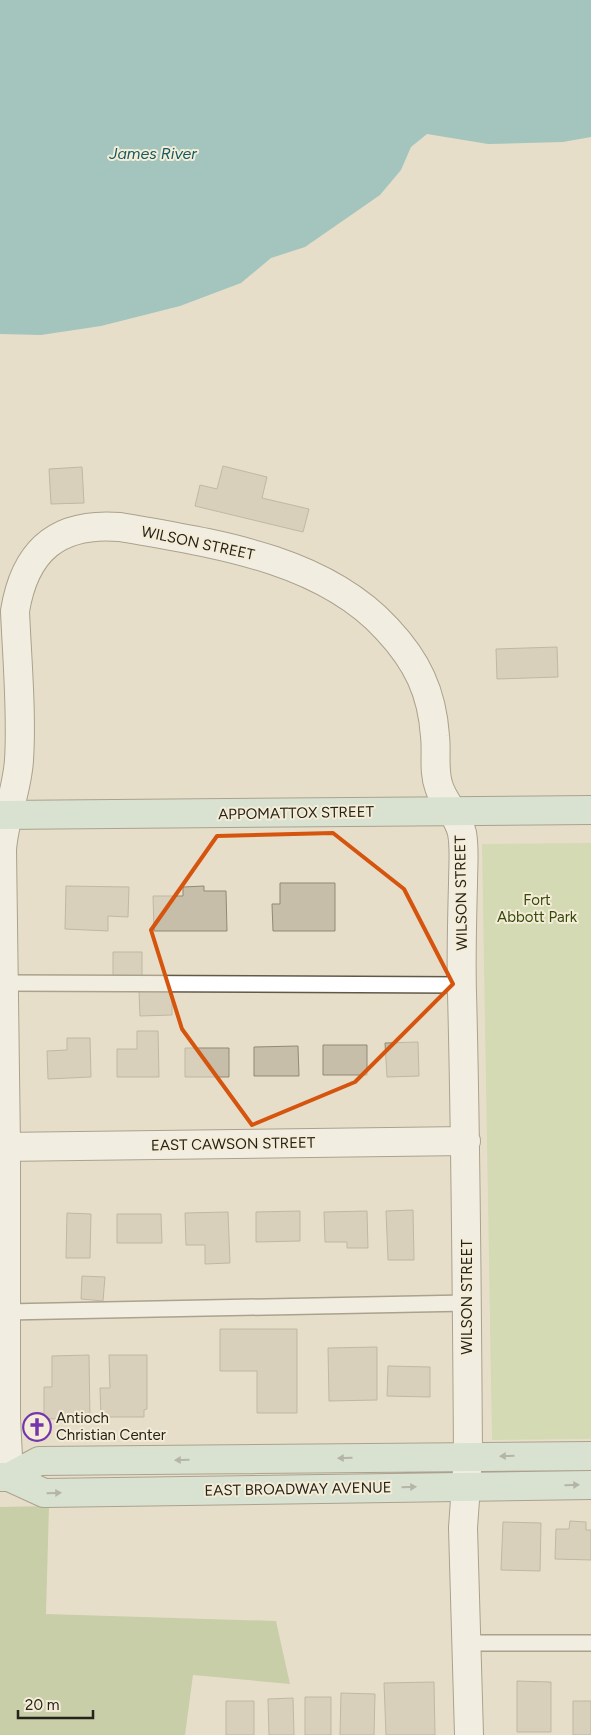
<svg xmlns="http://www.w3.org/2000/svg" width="591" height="1735" font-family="Figtree,sans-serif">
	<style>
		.green { fill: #bbd59c }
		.forest { fill: #a1bb82 }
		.water { fill: #50a6b0 }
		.building { fill: #c6bea9; stroke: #918975 }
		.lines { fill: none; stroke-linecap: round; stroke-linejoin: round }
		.lane-casing { stroke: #615947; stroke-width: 18 }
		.street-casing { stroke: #615947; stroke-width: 30 }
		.secondary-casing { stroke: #615947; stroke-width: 30 }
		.lane { stroke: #fff; stroke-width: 15 }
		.street { stroke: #fff; stroke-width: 28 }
		.secondary { stroke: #c8e5dc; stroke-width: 28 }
		.oneway { fill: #77847c }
		.marked { fill: none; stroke: #d5540e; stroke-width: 4; stroke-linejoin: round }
		.labels { text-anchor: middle; stroke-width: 4; stroke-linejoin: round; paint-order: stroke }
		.street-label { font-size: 15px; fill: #26231b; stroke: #f4ecd6 }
		.park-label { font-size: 15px; fill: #344b0c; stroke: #f4ecd6 }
		.poi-label { font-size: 15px; fill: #26231b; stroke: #f4ecd6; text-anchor: start }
		.water-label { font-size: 16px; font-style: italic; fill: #105a62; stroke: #f4ecd6 }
	</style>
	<rect width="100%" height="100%" fill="#e7dec9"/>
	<path class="green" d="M 591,843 L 591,1439 L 492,1440 L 482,844 Z"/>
	<path class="forest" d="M 49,1506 L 46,1614 L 276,1621 L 290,1684 L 193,1675 L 185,1735 L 0,1735 L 0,1507 Z"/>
	<path class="water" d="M 0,0 L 591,0 L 591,137 L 563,142 L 488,144 L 427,134 L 411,147 L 401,170 L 380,195 L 305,247 L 271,258 L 241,283 L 180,306 L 101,326 L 41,335 L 0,334 Z"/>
	<path class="building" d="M 223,466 L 267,477 L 262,498 L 309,509 L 303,532 L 195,506 L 200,485 L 217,489 Z
		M 82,467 L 84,503 L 51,504 L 49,469 Z
		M 557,647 L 558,677 L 497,679 L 496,649 Z
		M 280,883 L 335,883 L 335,931 L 273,931 L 272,904 L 280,904 Z
		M 66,886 L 129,887 L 128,917 L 108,916 L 108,931 L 65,929 Z
		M 204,886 L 204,891 L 226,891 L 227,931 L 154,931 L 153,896 L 183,896 L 183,887 Z
		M 113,952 L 142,952 L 142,977 L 113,977 Z
		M 139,991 L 172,991 L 172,1015 L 140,1016 Z
		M 137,1031 L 158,1031 L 159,1077 L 117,1077 L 117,1049 L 137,1049 Z
		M 67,1038 L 90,1038 L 91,1077 L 48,1079 L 47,1051 L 67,1050 Z
		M 418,1042 L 419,1076 L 387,1077 L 385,1043 Z
		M 323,1045 L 367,1045 L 367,1075 L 323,1075 Z
		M 298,1046 L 299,1076 L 254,1076 L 254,1047 Z
		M 185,1048 L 229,1048 L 229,1077 L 185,1077 Z
		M 413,1210 L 414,1260 L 388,1260 L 386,1211 Z
		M 300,1211 L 300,1241 L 256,1242 L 256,1212 Z
		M 367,1211 L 368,1248 L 347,1248 L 347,1242 L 325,1242 L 324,1212 Z
		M 228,1212 L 230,1263 L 205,1264 L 205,1245 L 186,1245 L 185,1213 Z
		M 67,1213 L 91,1214 L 90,1258 L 66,1258 Z
		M 117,1214 L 161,1214 L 162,1243 L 117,1243 Z
		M 82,1276 L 105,1277 L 103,1301 L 81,1299 Z
		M 220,1329 L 297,1329 L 297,1413 L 257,1413 L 257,1371 L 220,1371 Z
		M 377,1347 L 377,1400 L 329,1401 L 328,1348 Z
		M 89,1355 L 90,1418 L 44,1419 L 44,1387 L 52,1387 L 52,1356 Z
		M 109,1355 L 147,1355 L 147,1409 L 144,1410 L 144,1417 L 101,1417 L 100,1388 L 110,1388 Z
		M 388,1366 L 430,1367 L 430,1397 L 387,1396 Z
		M 570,1521 L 586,1522 L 586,1530 L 591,1530 L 591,1560 L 555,1559 L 556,1529 L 569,1529 Z
		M 503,1522 L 541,1523 L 540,1571 L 501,1570 Z
		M 517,1681 L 551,1682 L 551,1732 L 517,1732 Z
		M 434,1682 L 435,1735 L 386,1735 L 384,1683 Z
		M 341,1693 L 375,1694 L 374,1735 L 340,1735 Z
		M 305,1697 L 331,1697 L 331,1735 L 305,1735 Z
		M 293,1698 L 294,1735 L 269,1735 L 268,1699 Z
		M 226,1701 L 254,1701 L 254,1735 L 226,1735 Z
		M 573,1701 L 591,1701 L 591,1735 L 573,1735 Z"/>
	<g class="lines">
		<defs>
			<path id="lane" d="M 4,983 L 462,985
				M 6,1312 L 467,1303
				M 466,1643 L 591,1643"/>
			<path id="street" d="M 0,1147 L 466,1141
				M 9,1477 L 6,1418 L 6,1147 L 2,850 C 4,819 17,792 19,760 C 22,713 17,658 15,611 C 25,550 58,522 120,527 C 210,543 321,557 387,629 C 417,661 432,692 435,736 C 437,752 433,771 439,787 C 444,803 458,815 462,833 C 465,849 463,867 463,884 C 462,920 461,957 462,993 C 466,1147 467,1302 468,1457 L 463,1528 L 469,1735"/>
			<path id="secondary" d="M 0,815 L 591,810
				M 0,1477 L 9,1477 L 44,1493 L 591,1485
				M 9,1477 L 39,1461 L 591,1456"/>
		</defs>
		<use href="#lane" class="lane-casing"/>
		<use href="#street" class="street-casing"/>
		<use href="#secondary" class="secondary-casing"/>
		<use href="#lane" class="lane"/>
		<use href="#street" class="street"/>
		<use href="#secondary" class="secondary"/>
	</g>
	<defs><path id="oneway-solid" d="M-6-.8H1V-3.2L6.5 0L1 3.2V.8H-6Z" transform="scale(1.25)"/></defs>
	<g class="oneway">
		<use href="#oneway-solid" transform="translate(507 1456) rotate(179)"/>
		<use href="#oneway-solid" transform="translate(345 1458) rotate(179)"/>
		<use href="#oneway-solid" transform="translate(182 1460) rotate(179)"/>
		<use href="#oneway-solid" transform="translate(572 1485) rotate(-1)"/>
		<use href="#oneway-solid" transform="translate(409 1487) rotate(-1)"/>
		<use href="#oneway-solid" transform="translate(54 1493) rotate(-1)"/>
	</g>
	<path d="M0 0H591V1735H0ZM 333,833 L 404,889 L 453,984 L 355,1082 L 252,1125 L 182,1029 L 151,930 L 217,836 Z" fill="#e7dec9" fill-opacity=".55" fill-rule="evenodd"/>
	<path class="marked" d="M 333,833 L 404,889 L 453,984 L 355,1082 L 252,1125 L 182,1029 L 151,930 L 217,836 Z"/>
	<defs>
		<symbol id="church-ring" viewBox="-11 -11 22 22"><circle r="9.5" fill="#f4ecd6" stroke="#7336ac" stroke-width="1.5"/><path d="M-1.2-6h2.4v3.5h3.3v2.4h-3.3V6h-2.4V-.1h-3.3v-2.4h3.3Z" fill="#7336ac"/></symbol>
	</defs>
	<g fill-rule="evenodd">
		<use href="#church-ring" x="21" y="1411" width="32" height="32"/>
	</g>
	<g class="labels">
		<g class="street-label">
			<text transform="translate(198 543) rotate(12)" y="5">WILSON STREET</text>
			<text transform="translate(296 813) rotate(-1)" y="5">APPOMATTOX STREET</text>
			<text transform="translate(461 893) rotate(-91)" y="5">WILSON STREET</text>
			<text transform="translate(233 1144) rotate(-1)" y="5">EAST CAWSON STREET</text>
			<text transform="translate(467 1297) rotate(-90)" y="5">WILSON STREET</text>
			<text transform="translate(298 1489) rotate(-1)" y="5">EAST BROADWAY AVENUE</text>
		</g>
		<g class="park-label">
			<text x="537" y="905">Fort<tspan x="537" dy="17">Abbott Park</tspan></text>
		</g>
		<g class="poi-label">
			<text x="56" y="1423">Antioch<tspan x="56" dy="17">Christian Center</tspan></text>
		</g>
		<g class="water-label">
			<text x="153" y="159">James River</text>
		</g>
	</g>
	<path d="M18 1710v8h75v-8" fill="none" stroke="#26231b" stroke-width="2.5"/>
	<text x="25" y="1710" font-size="15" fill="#26231b" stroke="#f4ecd6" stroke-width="4" paint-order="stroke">20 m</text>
</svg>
